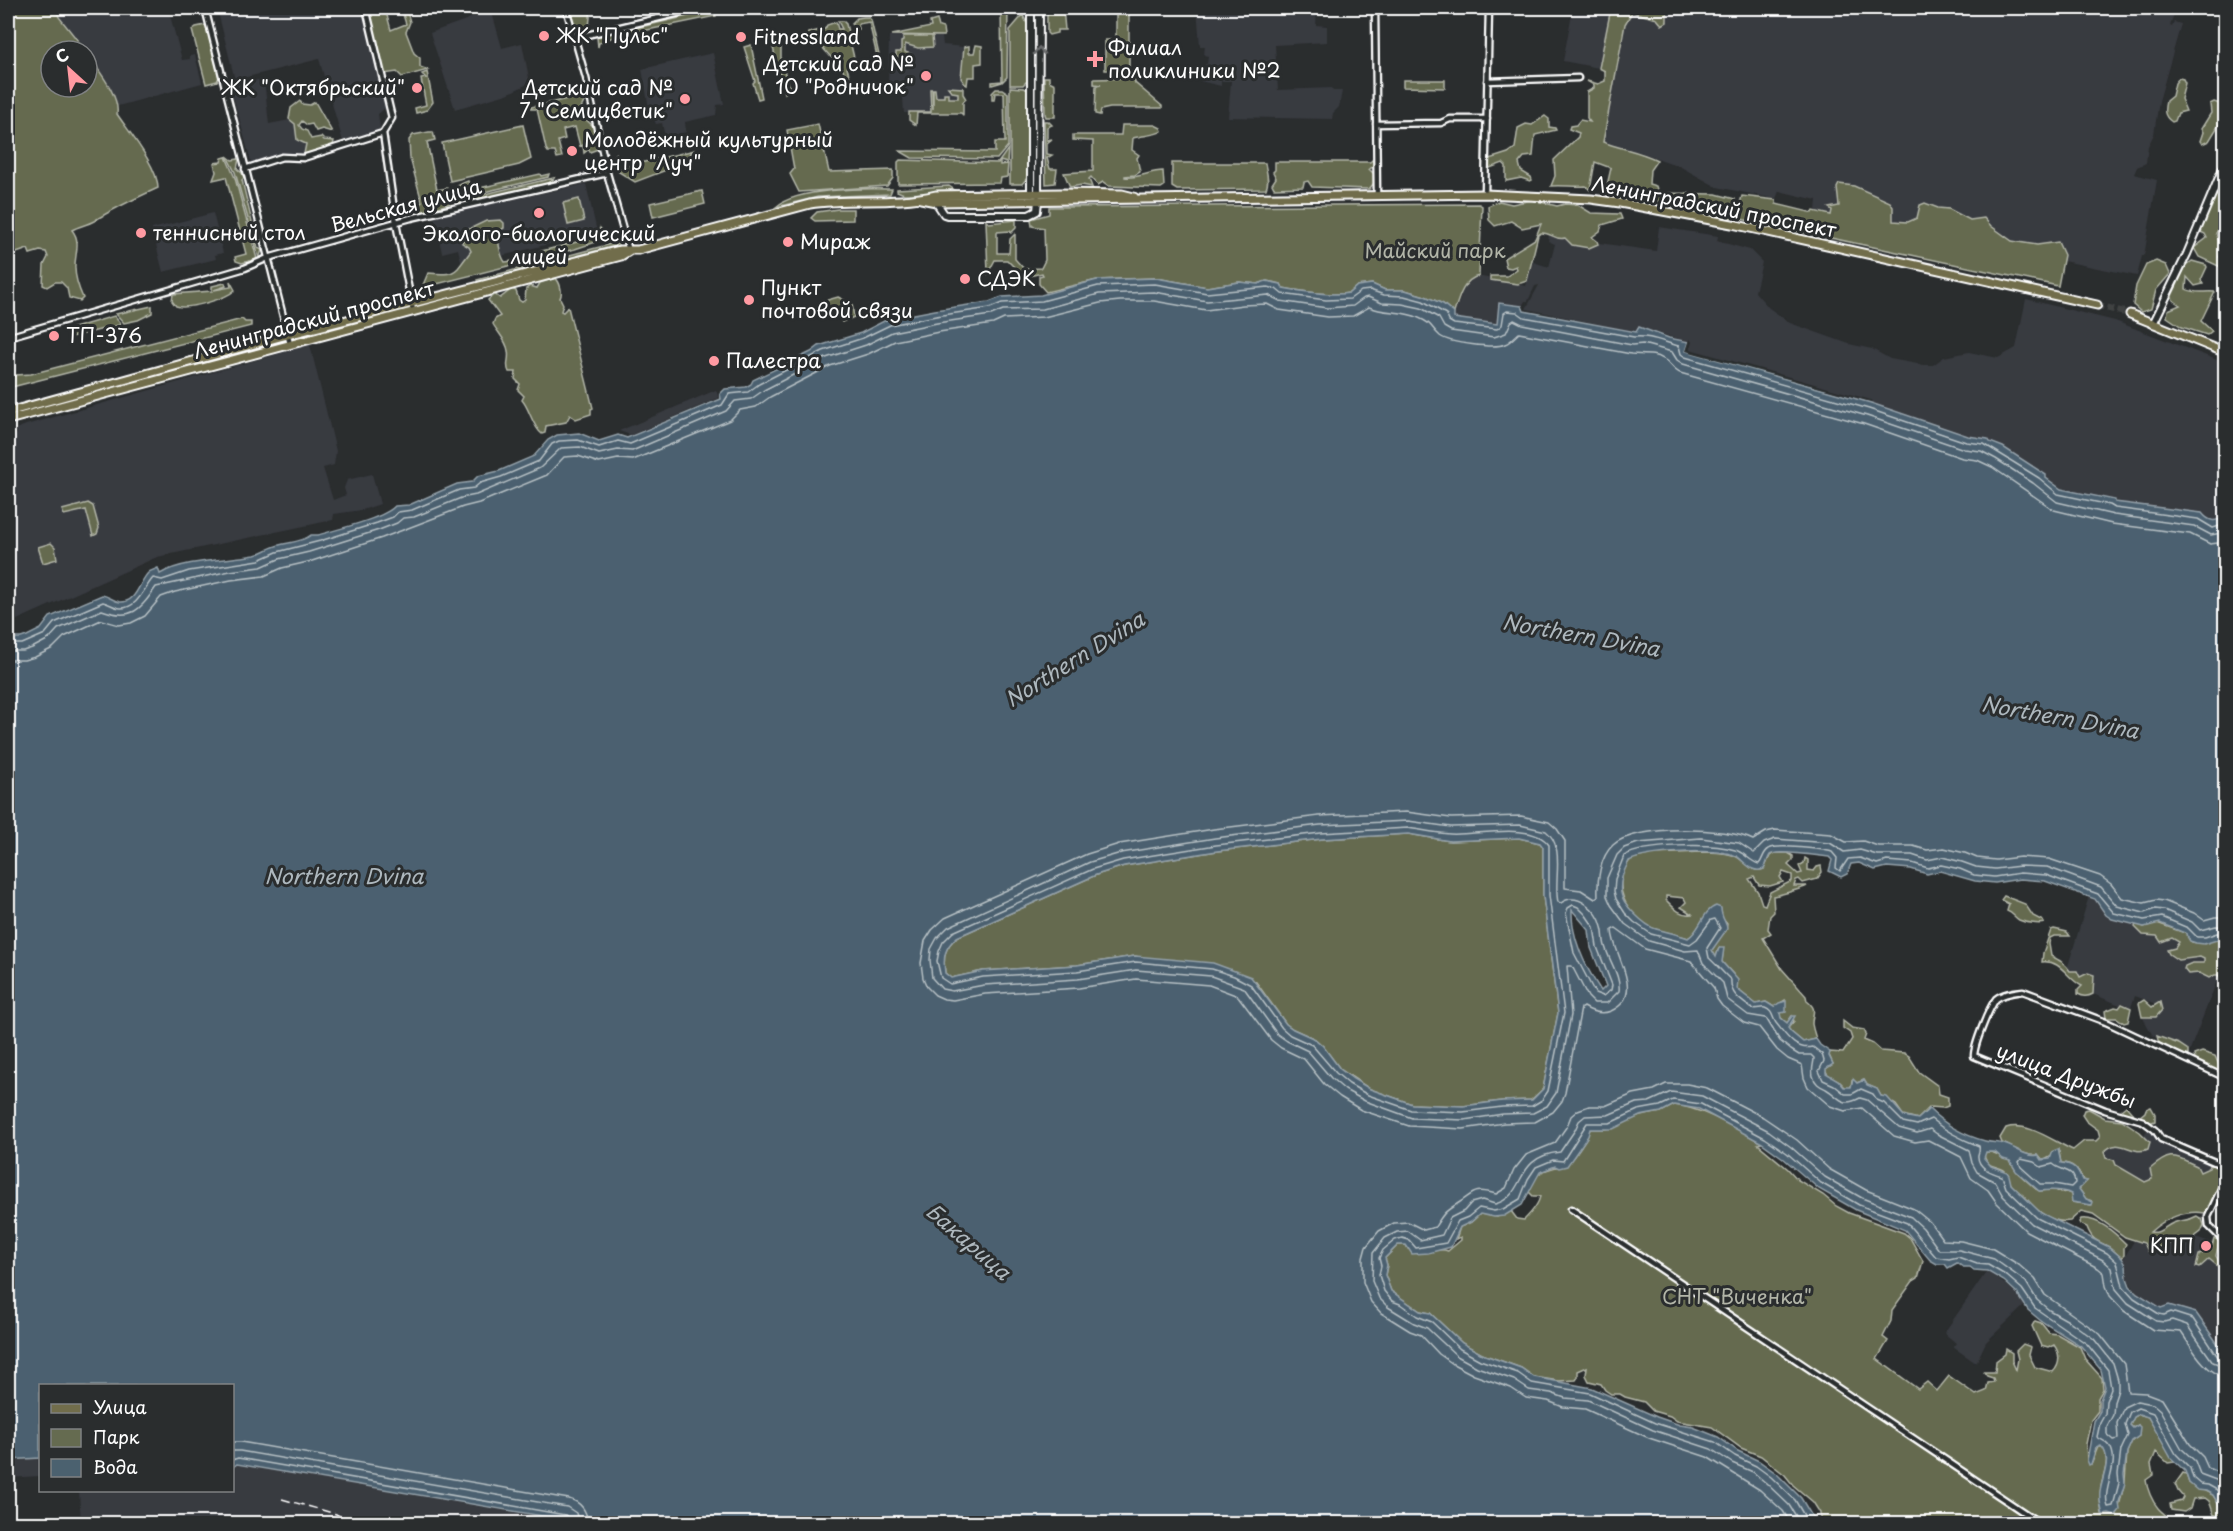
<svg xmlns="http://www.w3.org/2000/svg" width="2233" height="1531" font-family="'Playpen Sans',sans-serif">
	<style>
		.built { fill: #383a40 }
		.green { fill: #656b50; stroke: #b2b5a8; stroke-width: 1.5; fill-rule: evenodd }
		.water { fill: #4b616f; stroke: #93a0a9; stroke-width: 1.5; fill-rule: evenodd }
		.pier { fill: #2a2d2e }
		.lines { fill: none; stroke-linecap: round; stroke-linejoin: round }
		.shore { stroke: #b7c0c5; stroke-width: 1.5 }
		.primary-tunnel { stroke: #3f4243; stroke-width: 7; stroke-dasharray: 7 3.5; stroke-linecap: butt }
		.street-casing { stroke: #fff; stroke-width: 9 }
		.secondary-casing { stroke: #fff; stroke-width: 10 }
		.primary-casing { stroke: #fff; stroke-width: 11 }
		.street { stroke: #2a2d2e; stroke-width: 4.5 }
		.secondary { stroke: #2a2d2e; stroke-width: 6 }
		.primary { stroke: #716d4b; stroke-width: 7 }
		.rail { stroke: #fff; stroke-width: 1.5; stroke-dasharray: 9 4.5; stroke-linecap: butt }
		.oneway { stroke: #6a6c6d }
		.poi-dot { fill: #ff9aa2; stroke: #2a2d2e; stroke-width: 2 }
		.labels { text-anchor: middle; stroke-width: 6; stroke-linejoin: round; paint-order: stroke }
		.poi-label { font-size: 20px; fill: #fff; stroke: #2a2d2e; text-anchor: start }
		.street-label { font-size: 20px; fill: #fff; stroke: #2a2d2e }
		.park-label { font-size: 20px; fill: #b2b5a8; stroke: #2a2d2e }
		.water-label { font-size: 21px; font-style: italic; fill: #aeb8be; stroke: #2a2d2e }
	</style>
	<rect width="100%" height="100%" fill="#2a2d2e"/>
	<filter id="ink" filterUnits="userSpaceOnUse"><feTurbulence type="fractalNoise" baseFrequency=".0167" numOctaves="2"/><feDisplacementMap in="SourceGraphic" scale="12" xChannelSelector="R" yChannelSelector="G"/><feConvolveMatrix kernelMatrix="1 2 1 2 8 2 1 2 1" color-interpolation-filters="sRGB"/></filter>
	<g filter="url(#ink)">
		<path class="built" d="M 56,8 L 168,8 L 182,60 L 190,59 L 190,56 L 195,55 L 202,83 L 118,106 L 114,94 L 87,51 L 59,17 Z
			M 217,8 L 367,8 L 372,20 L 390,104 L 378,114 L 381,135 L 344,145 L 319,59 L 235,80 Z
			M 468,8 L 494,8 L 491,9 L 502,48 L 522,43 L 530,83 L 507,94 L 455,109 L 430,33 L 471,18 Z
			M 1197,8 L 1317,8 L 1316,25 L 1327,26 L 1327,42 L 1275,45 L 1278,90 L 1331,88 L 1333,91 L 1342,91 L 1339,107 L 1333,113 L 1332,119 L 1228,117 L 1231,81 L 1221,81 L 1221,86 L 1200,81 L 1207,71 L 1205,64 L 1207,64 L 1208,56 L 1204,55 L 1205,46 L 1200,46 Z
			M 1573,8 L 1611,8 L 1599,68 L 1563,61 Z
			M 1633,8 L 2176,8 L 2170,26 L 2172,27 L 2174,22 L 2181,24 L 2159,101 L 2154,134 L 2148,146 L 2146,163 L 2137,167 L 2134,174 L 2157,180 L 2144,256 L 2142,256 L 2137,276 L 1816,211 L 1817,200 L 1779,191 L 1776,199 L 1717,187 L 1679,166 L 1640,152 L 1620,149 L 1603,142 L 1625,24 Z
			M 889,36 L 942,37 L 943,45 L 964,47 L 962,113 L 904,113 L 903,98 L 895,91 L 888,91 Z
			M 713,53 L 724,104 L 717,105 L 716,115 L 685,122 L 686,132 L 665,137 L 662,123 L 656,124 L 652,114 L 650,114 L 642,69 Z
			M 264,79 L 269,124 L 290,120 L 295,123 L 297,140 L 305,143 L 307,145 L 302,157 L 281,155 L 252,165 L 230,85 Z
			M 586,184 L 597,232 L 497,257 L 486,221 L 466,232 L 464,242 L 471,251 L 462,265 L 458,249 L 442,253 L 434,216 Z
			M 213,213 L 223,253 L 215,255 L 216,259 L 163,272 L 152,229 Z
			M 1659,227 L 1718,236 L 1717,241 L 1750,250 L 1762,262 L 1755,292 L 1769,308 L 1790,323 L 1849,344 L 1872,349 L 1890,359 L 1923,365 L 1933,365 L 1944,357 L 1969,352 L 1998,358 L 2016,348 L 2026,299 L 2115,321 L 2225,363 L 2225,518 L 2214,522 L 2061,489 L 2046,478 L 2046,475 L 2003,447 L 1990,442 L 1988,439 L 1968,436 L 1871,403 L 1686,351 L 1688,342 L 1639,327 L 1636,332 L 1526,309 L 1539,285 L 1535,286 L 1528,301 L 1525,301 L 1522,306 L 1505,304 L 1497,324 L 1453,318 L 1464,288 L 1474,277 L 1482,277 L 1526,286 L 1533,262 L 1549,267 L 1555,244 L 1548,241 L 1549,236 L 1656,251 Z
			M 310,345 L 336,451 L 334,465 L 323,468 L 333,500 L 346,495 L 344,488 L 347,480 L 372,474 L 380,504 L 362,510 L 334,514 L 333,520 L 157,557 L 8,624 L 8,436 L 17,434 L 16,429 L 26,425 Z
			M 716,390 L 719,398 L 631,435 L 619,431 Z
			M 2089,896 L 2098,902 L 2106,915 L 2112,919 L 2136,924 L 2135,928 L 2143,935 L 2157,936 L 2166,941 L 2172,938 L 2179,942 L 2175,948 L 2167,950 L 2175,958 L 2179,960 L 2200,957 L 2204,959 L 2204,963 L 2192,963 L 2188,973 L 2199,973 L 2209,978 L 2215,975 L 2219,976 L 2189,1052 L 2181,1045 L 2161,1036 L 2156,1038 L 2152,1034 L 2143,1018 L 2158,1016 L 2162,1008 L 2160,1002 L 2156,1004 L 2135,996 L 2131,1007 L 2123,1003 L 2120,1005 L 2093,994 L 2092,985 L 2095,977 L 2093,974 L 2084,974 L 2080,977 L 2078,973 L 2069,970 L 2068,966 Z
			M 2149,1127 L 2160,1140 L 2211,1163 L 2209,1168 L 2200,1172 L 2171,1157 L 2164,1157 L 2157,1164 L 2152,1166 L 2152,1179 L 2145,1182 L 2106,1158 L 2105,1150 L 2114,1145 L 2130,1147 L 2138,1152 L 2143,1152 L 2146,1138 L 2144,1135 Z
			M 2196,1237 L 2212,1243 L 2211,1250 L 2199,1255 L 2195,1263 L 2199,1268 L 2209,1259 L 2225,1272 L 2225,1359 L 2220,1347 L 2196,1313 L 2168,1305 L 2163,1309 L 2159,1308 L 2137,1293 L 2127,1278 L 2126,1267 L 2123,1260 L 2134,1241 L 2142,1242 L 2148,1251 L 2152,1251 L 2176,1241 Z
			M 1987,1271 L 2017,1293 L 2025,1305 L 1986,1342 L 1976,1363 L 1953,1347 L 1956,1343 L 1944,1333 Z
			M 40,1458 L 40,1476 L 8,1478 L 8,1460 Z
			M 237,1464 L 483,1507 L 583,1523 L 81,1523 L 79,1491 L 232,1490 L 233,1467 Z"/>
		<path class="green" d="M 8,8 L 56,8 L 59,17 L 86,51 L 51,51 L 51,87 L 87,87 L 87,53 C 97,69 120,95 117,114 C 129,132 158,167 158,188 C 136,198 114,208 94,221 C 87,225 79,226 72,230 C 82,242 74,256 75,268 C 75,278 79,289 83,298 L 80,301 L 69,298 L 67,288 L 61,282 L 55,282 L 47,287 L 43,285 L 44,265 L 48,257 L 46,252 L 40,251 L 30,254 L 28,249 L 8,256 Z
			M 367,8 L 385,8 L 391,30 L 406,24 L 401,8 L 406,8 L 410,22 L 406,32 L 414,53 L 420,58 L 420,67 L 428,70 L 402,77 L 397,72 L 384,74 L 374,32 L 370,25 L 372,20 Z
			M 572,8 L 591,8 L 589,27 L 584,28 L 574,25 L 569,13 Z
			M 1001,8 L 1008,8 L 1007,77 L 1002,82 L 992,85 L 992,82 L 1002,81 Z
			M 1047,8 L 1063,8 L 1065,30 L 1057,30 L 1057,33 L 1049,35 L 1047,33 Z
			M 1127,8 L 1129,10 L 1129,66 L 1123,66 L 1123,70 L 1105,70 L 1105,40 L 1116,40 L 1116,11 Z
			M 1611,8 L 1667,8 L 1667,22 L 1662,25 L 1657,19 L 1632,12 L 1625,24 L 1603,142 C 1621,149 1639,151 1657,160 L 1650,170 L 1649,184 L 1656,186 L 1658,193 L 1716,194 L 1735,199 L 1731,218 L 1661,203 L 1651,196 L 1634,195 L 1625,190 L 1622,193 L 1617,192 L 1615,188 L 1606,190 L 1611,168 L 1595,162 L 1590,190 L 1586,186 C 1574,187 1563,185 1551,186 L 1555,176 L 1554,160 L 1578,137 L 1579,133 L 1569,129 L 1570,126 L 1576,125 L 1580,120 L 1590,122 L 1587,118 L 1587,92 L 1594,88 L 1594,85 L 1587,81 L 1598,84 L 1605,81 L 1605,71 L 1599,68 Z
			M 714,10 L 716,16 L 613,37 L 599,43 L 598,47 L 597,37 Z
			M 1023,15 L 1027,24 L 1028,80 L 1023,85 L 1010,85 L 1010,30 Z
			M 864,17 L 868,17 L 871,20 L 882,68 L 880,69 L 869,22 L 858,24 L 859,29 L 854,31 L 852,23 L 857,18 Z
			M 937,20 L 939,27 L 943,28 L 944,36 L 892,35 L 931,27 L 930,22 Z
			M 838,21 L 843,21 L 846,24 L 855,62 L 847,68 L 850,78 L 820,45 L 807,36 L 808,33 L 825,29 L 827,25 L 836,22 L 838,29 L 842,29 Z
			M 206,25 L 219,77 L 217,81 L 206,84 L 192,30 L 196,27 Z
			M 903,36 L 932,36 L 933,47 L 918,48 L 905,44 L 905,52 L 911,54 L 911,58 L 896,57 L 896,52 L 901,52 L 901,42 L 903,41 Z
			M 772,44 L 781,44 L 781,62 L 790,88 L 785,93 Z
			M 751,45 L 762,98 L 758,99 L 753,83 L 755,81 L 744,47 Z
			M 976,45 L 982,46 L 982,63 L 975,64 L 975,77 L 968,77 L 967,85 L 965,84 L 961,78 L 964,47 L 969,46 L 969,53 L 974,53 Z
			M 427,72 L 433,102 L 427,110 L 416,113 L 415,108 L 426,105 L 421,79 L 426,78 L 422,74 Z
			M 1044,77 L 1049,77 L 1049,81 L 1055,84 L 1055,117 L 1046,117 L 1045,114 Z
			M 1134,78 L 1135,83 L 1162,106 L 1162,108 L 1110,108 L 1101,110 L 1100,115 L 1095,114 L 1096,86 L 1101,85 L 1094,84 L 1094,79 Z
			M 2179,78 L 2183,79 L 2185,83 L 2181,99 L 2186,111 L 2178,113 L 2175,121 L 2172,122 C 2163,116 2164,110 2166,101 L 2172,96 L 2175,83 Z
			M 1403,80 L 1445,80 L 1445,88 L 1403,87 Z
			M 948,87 L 963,88 L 963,94 L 966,99 L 963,102 L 963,115 L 961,113 L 917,113 L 916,125 L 909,120 L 909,112 L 931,112 L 930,89 L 932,89 L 933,109 L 933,89 L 935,89 L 936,97 L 944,97 L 944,93 L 948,93 L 948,98 L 958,98 L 958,93 L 952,92 Z
			M 1010,87 L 1024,88 L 1027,90 L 1027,178 L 1022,184 L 1010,184 Z
			M 996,89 L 1002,89 L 1008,93 L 1008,146 L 997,159 L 912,158 L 900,151 L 995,152 L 995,142 L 1005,142 L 1004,93 L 995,93 L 994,100 L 992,100 L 992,93 Z
			M 585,95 L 587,101 L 584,102 L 580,110 L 582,116 L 593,126 L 598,149 L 590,152 L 589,149 L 584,153 L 583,145 L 580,146 L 575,127 L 563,130 L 565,139 L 558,141 L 562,157 L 557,158 L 555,152 L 548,152 L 546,149 L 537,109 L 531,109 L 531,107 Z
			M 300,101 L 302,104 L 310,105 L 315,102 L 332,132 L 322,129 L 316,131 L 312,124 L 307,125 L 302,121 L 299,125 L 302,129 L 307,131 L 311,139 L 321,137 L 324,140 L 334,141 L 333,146 L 304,154 L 306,144 L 297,140 L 295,124 L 289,119 L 291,108 Z
			M 2214,102 L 2220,104 L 2221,114 L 2225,111 L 2225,122 L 2220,123 L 2209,141 L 2202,144 L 2200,141 L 2203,132 L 2201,129 L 2211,113 L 2210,104 Z
			M 1545,116 L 1549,119 L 1549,127 L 1555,128 L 1556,130 L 1535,135 L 1533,156 L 1524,157 L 1519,163 L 1521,171 L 1531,177 L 1532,180 L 1530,181 L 1521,178 L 1506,181 L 1506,166 L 1503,163 L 1487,169 L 1489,159 L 1508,153 L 1515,148 L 1518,128 L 1526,124 L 1532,125 Z
			M 1044,121 L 1048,121 L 1052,125 L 1047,127 L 1047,140 L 1052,139 L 1047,143 L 1047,154 L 1052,155 L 1047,158 L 1050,169 L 1057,169 L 1055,183 L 1046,184 Z
			M 818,124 L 829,172 L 893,170 L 893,178 L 887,186 L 799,192 L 790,174 L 794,169 L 787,130 Z
			M 523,125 L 531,159 L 519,165 L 450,181 L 442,143 Z
			M 1122,125 L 1155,125 L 1161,128 L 1162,131 C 1155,136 1141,135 1133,138 L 1132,150 L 1139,155 L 1137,158 L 1140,172 L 1135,175 L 1125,176 L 1125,177 C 1137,179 1150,171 1163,171 L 1164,186 L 1161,188 L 1109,186 L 1103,182 L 1098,185 L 1091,177 L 1089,179 L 1092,187 L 1082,185 L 1070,187 L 1064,173 L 1093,171 L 1093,141 L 1073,140 L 1073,135 L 1121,135 Z
			M 429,132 L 433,132 L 435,140 L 427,142 L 437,190 L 447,188 L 452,198 L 451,203 L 415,215 L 412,210 L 422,202 L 410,158 L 409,140 L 413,135 Z
			M 1008,149 L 1007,163 L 1000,161 L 1000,165 L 1008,164 L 1007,177 L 1001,178 L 1000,183 L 898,184 L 898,162 L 900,160 L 998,163 Z
			M 695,150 L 691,152 L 690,156 L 671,162 L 669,169 L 635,182 L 619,172 L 614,157 L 616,154 L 619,168 Z
			M 227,156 L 232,160 L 239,159 L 237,169 L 242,173 L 244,178 L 242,180 L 258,248 L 262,250 L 259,258 L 235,172 Z
			M 226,157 L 235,178 L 257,259 L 242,263 L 236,261 L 235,257 L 246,254 L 226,177 L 213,180 L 216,172 L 214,163 L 221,162 L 222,158 Z
			M 1372,160 L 1375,161 L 1375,166 L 1369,169 L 1375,175 L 1374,183 L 1369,189 L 1312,187 L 1308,181 L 1304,182 L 1303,187 L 1274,188 L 1272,184 L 1276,178 L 1273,172 L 1275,170 L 1275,162 L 1370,162 Z
			M 1172,163 L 1265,163 C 1266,171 1270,180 1266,189 L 1177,190 L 1172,187 Z
			M 540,174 L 541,176 L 549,174 L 548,177 L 454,199 C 452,188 459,184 468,181 L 471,190 Z
			M 554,178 L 551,183 L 456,205 L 455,201 Z
			M 1839,184 L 1854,186 L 1890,202 L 1893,207 L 1893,221 L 1908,222 L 1917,218 L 1920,205 L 1925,203 L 1938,208 L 1949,209 L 1970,220 L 1984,218 L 1991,226 L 2012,241 L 2037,245 L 2058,242 L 2064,255 L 2058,286 L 1736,218 L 1742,196 L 1776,200 L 1776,204 L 1813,213 L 1814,211 L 1831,215 L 1832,210 L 1829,208 L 1839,206 L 1837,188 Z
			M 949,186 L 958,192 L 904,194 L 897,191 L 897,189 Z
			M 2225,188 L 2225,226 L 2222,225 L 2216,233 L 2221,246 L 2223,245 L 2223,238 L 2225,237 L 2225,255 L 2220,255 L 2219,257 L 2225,261 L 2225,269 L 2199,257 L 2194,248 L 2207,238 L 2205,234 L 2199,231 L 2201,225 L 2206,221 L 2204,218 L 2213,199 Z
			M 892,189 L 890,194 L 818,197 L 776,207 C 796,188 865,188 892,189 Z
			M 702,191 L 705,204 L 653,217 L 650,203 Z
			M 579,199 L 584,221 L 568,225 L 563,203 Z
			M 1532,200 L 1557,206 L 1565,204 L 1578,205 L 1591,213 L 1620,214 L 1622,219 L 1602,225 L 1600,231 L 1592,237 L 1597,241 L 1598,244 L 1589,248 L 1572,245 L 1565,238 C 1555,241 1551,232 1541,233 L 1538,235 L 1527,281 L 1518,284 L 1490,280 L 1490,276 L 1507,276 L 1517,269 L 1516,266 L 1511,268 L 1506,267 L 1504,258 L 1535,239 L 1541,224 L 1522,228 L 1511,221 L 1495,226 L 1489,220 L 1488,206 L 1499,201 L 1512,204 Z
			M 1479,204 L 1482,206 L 1479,276 C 1463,279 1458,300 1454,313 L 1443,304 L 1425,296 L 1405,290 L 1385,290 L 1372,284 L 1357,286 L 1349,293 C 1333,296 1300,291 1283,288 L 1281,284 L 1267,281 L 1258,284 L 1239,282 L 1207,287 L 1156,278 L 1119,279 L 1097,280 L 1046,292 L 1039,284 L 1039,276 L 1043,275 L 1042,273 L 1029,276 L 1029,271 L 1019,272 L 1007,260 L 995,260 L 988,273 L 986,221 L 989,223 L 1016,220 L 1016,228 L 1011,233 L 1010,231 L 997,232 L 997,253 L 1009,253 L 1010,239 L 1015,234 L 1015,259 L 1024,269 L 1041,268 L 1045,260 L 1044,228 L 1032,226 L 1031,219 L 1049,214 L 1049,207 Z
			M 838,209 L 853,209 L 853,220 L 815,221 L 811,218 L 817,212 Z
			M 501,220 L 504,223 L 504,228 L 499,231 C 497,239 500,255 505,262 L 538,258 L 537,253 L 542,251 L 596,237 L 600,228 L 608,238 L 575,249 L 425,287 L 423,285 L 428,273 C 457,276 454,273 471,251 L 469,247 L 462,243 L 467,230 L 486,221 Z
			M 618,242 L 618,245 L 478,282 L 477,280 Z
			M 2156,261 L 2166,265 L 2170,274 L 2156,290 L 2151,309 L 2141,312 L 2133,305 L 2136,286 L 2146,265 Z
			M 2192,261 L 2206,265 L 2207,267 L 2201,280 L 2203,284 L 2195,286 L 2187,277 L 2186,289 C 2193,294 2206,291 2215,292 L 2201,321 L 2212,331 L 2207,335 L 2182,327 L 2167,317 L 2168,310 L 2180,305 L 2173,300 L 2172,296 L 2186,266 Z
			M 555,278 C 560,281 563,293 560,298 L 563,304 L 561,311 L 563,312 L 568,307 L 593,408 L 591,409 L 591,414 L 576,419 L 570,415 L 566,422 L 546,426 L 545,433 L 542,434 C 532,426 530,409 522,400 L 524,396 L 518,390 L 520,384 L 515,379 L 516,372 L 509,372 C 505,364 510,360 508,351 C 507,341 498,333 493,324 L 495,319 L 500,316 L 488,300 L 494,294 L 500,298 L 512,289 L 516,291 L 519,300 L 522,302 L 525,300 L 526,289 L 530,286 L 537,288 L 540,283 Z
			M 230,281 L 235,290 C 226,299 188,310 176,306 L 172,301 L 173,294 L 212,291 L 212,286 L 225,283 L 226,286 L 214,290 L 231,287 Z
			M 838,297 L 852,304 L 854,317 L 842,322 L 839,313 L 828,314 L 824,301 Z
			M 152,306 L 152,313 L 138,320 L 124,323 L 116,314 Z
			M 114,316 L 120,323 L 119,325 L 72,337 L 67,330 Z
			M 242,319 L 245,322 L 251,322 L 251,326 L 8,388 L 8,380 L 16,375 L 31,374 Z
			M 88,503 L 93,506 L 99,528 L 97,534 L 93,536 L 86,510 L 64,515 L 62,510 Z
			M 51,543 L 55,547 L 57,559 L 43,563 L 38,547 Z
			M 1408,834 L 1450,841 L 1519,838 L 1540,843 L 1543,847 L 1543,896 L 1558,1013 L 1543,1089 L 1531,1100 L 1502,1101 L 1463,1106 L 1412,1104 L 1370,1089 L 1340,1069 L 1323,1046 L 1315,1039 L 1293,1029 L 1286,1024 L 1256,982 L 1135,956 L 1077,965 L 983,971 L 951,978 L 945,973 C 943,957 944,948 957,937 L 1096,875 L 1124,866 L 1217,851 L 1322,839 Z
			M 1701,852 C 1711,852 1726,852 1735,856 C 1746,860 1750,874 1764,869 L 1770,856 L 1774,853 L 1788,853 L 1793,856 L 1793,860 L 1788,865 L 1798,874 L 1802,873 L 1799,866 L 1804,863 L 1805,858 L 1808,860 L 1808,870 L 1814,871 L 1817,867 L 1821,866 L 1822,872 L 1817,879 L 1803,883 L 1799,879 L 1796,880 L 1794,886 L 1807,886 C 1801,889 1780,895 1773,896 L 1774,912 L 1770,916 L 1768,929 L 1771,933 L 1763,938 L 1782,969 L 1806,996 L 1807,1001 C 1818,1010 1812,1012 1812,1024 C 1813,1030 1815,1035 1816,1039 L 1803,1042 L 1791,1032 L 1788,1028 L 1794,1021 L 1792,1016 L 1787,1023 L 1780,1017 L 1780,1013 L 1785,1010 L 1785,1000 L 1774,1007 L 1766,1002 L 1756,1004 L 1737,989 L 1733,974 L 1722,962 L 1723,952 L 1719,948 L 1716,957 L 1712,950 L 1719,938 L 1726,931 L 1727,924 L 1722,918 L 1721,910 L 1708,912 L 1693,935 L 1688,938 C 1678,934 1659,931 1652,928 C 1626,914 1609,885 1631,859 L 1653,854 ZM 1783,872 L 1792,875 L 1792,881 L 1770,892 L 1765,905 L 1762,904 L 1758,892 L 1749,879 L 1754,877 L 1759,885 L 1770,886 L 1783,882 L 1780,877 ZM 1666,896 L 1684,898 L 1686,902 L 1681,907 L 1692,914 C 1680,916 1673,907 1666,900 Z
			M 2004,896 L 2025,904 L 2033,916 L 2043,921 L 2044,923 C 2039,925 2023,922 2019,920 C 2014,917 2013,913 2007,911 L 2009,904 L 2001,900 Z
			M 2157,923 L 2185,933 L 2192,942 C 2205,945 2215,937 2225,941 L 2225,983 L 2218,975 L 2215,975 L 2209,978 L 2199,973 L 2188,974 L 2184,969 L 2185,966 L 2192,963 L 2204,963 L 2204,959 L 2200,957 L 2178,960 L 2169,954 L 2167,950 L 2175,948 L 2179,942 L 2172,938 L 2161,942 L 2157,936 L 2143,935 L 2135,927 L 2136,924 L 2144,927 Z
			M 2054,929 L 2067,932 L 2070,936 L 2054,936 L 2050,938 L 2049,944 L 2051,956 C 2059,960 2065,963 2070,971 L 2077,971 L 2080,977 L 2088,973 L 2094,975 L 2093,994 C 2088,997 2083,997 2078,994 L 2078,990 L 2082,986 C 2066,978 2062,960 2042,962 L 2043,953 L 2051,930 Z
			M 2144,1000 L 2152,1007 L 2160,1002 L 2162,1010 L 2156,1017 L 2142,1017 L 2139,1003 Z
			M 2122,1004 L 2131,1008 L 2128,1022 L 2124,1023 L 2117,1018 L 2106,1018 L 2105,1011 L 2115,1007 L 2119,1008 Z
			M 1843,1021 L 1852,1028 L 1864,1030 L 1866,1034 L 1864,1040 L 1873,1044 L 1881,1051 L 1904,1053 L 1909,1056 L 1919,1072 L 1938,1086 L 1939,1094 L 1948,1097 L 1948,1106 L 1943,1108 L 1930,1107 L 1918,1119 L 1903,1115 L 1896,1105 L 1881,1096 L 1877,1089 L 1867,1085 L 1864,1080 L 1857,1083 L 1852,1080 L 1851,1087 L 1847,1089 L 1838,1080 L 1828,1075 L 1825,1069 L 1833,1064 L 1829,1055 L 1830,1052 L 1843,1053 L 1852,1039 L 1850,1033 L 1843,1028 Z
			M 2157,1036 L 2179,1044 L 2188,1050 L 2188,1055 L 2186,1056 L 2159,1044 Z
			M 2202,1052 L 2215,1056 L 2220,1067 L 2225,1066 L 2225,1075 L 2195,1060 L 2194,1055 Z
			M 1674,1105 C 1704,1108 1735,1128 1762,1143 L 1758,1144 L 1788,1169 L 1798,1180 L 1823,1195 L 1836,1206 L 1849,1213 L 1904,1233 L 1910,1238 L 1923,1261 L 1918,1278 L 1913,1281 L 1892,1310 L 1891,1321 L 1883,1337 L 1888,1341 L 1877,1359 L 1918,1389 L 1927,1382 L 1937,1391 L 1949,1376 L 1976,1395 L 1986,1391 L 1988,1383 L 1994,1382 L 1993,1378 L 1987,1376 L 1984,1372 L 1995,1372 L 1996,1361 L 2005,1354 L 2006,1349 L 2012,1353 L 2012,1361 L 2016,1370 L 2018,1359 L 2016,1351 L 2023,1344 L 2031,1347 L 2029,1355 L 2035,1367 L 2053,1372 C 2061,1364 2060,1353 2054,1345 L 2048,1348 L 2041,1346 L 2032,1326 L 2035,1321 L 2041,1323 L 2049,1333 L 2057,1334 L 2080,1347 L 2085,1359 L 2102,1378 L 2103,1389 L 2098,1398 L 2098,1411 L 2091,1420 L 2086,1444 L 2087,1460 L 2091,1464 L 2098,1447 L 2103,1447 C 2112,1463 2100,1479 2100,1495 C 2100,1501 2101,1508 2102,1514 L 2117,1515 L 2125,1481 L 2127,1452 L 2132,1441 L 2139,1436 L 2138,1425 L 2133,1428 L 2130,1425 L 2134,1417 L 2139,1414 L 2148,1417 L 2175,1462 L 2168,1463 L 2156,1452 L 2151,1464 L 2153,1475 L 2146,1480 C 2147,1489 2152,1501 2158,1508 C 2163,1514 2169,1516 2171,1523 L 1838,1524 L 1836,1521 L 1832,1523 L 1820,1523 L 1820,1513 L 1813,1502 L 1793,1485 L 1785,1475 L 1761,1456 L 1741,1448 L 1712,1427 L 1677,1421 L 1670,1416 L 1653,1411 L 1644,1402 L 1625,1397 L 1620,1394 L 1611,1394 L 1605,1390 L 1601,1384 L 1589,1381 L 1586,1375 L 1587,1367 L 1578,1371 L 1578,1377 L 1576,1380 L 1559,1381 L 1534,1377 L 1521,1368 L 1482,1354 L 1462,1343 L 1430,1313 L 1420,1311 L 1391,1291 L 1385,1275 L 1387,1265 L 1385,1258 L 1398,1245 L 1406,1245 L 1408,1249 C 1427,1257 1435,1246 1448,1251 L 1461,1240 L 1461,1237 L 1456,1239 L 1460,1227 L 1471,1222 L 1480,1214 L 1497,1217 L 1511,1211 L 1517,1219 L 1524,1220 C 1530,1214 1539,1204 1540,1196 L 1533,1196 L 1529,1192 C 1539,1162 1550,1174 1569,1161 C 1574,1158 1589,1135 1590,1129 L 1606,1129 L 1640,1116 L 1661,1112 Z
			M 2126,1106 L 2132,1113 L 2139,1117 L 2145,1112 L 2146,1109 L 2151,1107 L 2155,1114 L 2155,1121 C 2142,1127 2133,1119 2121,1113 L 2121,1110 Z
			M 2089,1109 L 2105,1118 L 2122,1120 L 2140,1132 L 2150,1142 L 2148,1149 C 2132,1157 2119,1135 2104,1152 L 2106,1158 L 2114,1160 L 2116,1165 L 2145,1182 L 2152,1179 L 2150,1169 C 2171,1151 2173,1155 2197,1166 L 2200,1172 L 2209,1168 L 2211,1163 L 2225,1169 L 2225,1175 L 2210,1208 L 2205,1213 C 2185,1210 2165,1218 2150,1232 C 2160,1234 2164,1227 2173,1223 C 2182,1219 2187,1222 2197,1216 L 2202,1219 L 2204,1225 L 2201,1232 L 2193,1238 L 2176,1241 L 2148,1251 L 2144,1243 L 2125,1237 L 2093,1214 L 2081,1211 L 2070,1221 C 2051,1224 2037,1211 2026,1198 C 2022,1193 2016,1191 2012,1186 C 2008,1181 2011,1175 2004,1170 C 1995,1165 1986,1168 1984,1154 L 1987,1152 C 1996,1151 2002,1158 2010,1161 L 2018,1173 L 2036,1189 L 2040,1191 L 2054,1189 L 2060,1193 L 2066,1192 L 2071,1194 L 2072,1202 L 2091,1205 L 2092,1201 L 2086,1199 L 2079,1189 L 2087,1181 L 2083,1180 C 2078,1170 2074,1163 2061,1163 L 2059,1152 L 2043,1161 L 2038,1155 C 2025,1157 2014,1147 2002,1143 L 2000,1138 L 2006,1128 C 2028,1121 2054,1142 2073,1150 L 2084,1141 L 2096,1141 L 2100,1137 L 2098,1130 L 2086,1121 L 2082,1115 L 2084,1110 Z
			M 2081,1219 C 2098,1217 2115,1233 2126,1244 L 2124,1248 L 2124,1255 L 2122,1258 C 2117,1255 2114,1250 2109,1247 C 2098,1241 2092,1241 2087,1227 L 2080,1224 L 2079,1222 Z
			M 2214,1239 L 2218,1239 L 2219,1242 L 2216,1256 L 2220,1263 L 2224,1259 L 2222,1251 L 2225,1248 L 2225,1272 L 2209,1259 L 2199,1268 L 2196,1267 L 2199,1255 L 2211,1250 Z
			M 2183,1473 L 2186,1474 L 2189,1483 L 2213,1495 L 2222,1510 L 2225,1511 L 2225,1518 L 2214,1515 L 2209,1501 L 2205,1498 L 2193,1499 L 2190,1508 L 2184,1512 L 2171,1510 L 2170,1504 L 2181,1501 L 2183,1497 L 2178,1491 L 2175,1484 Z"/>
		<path class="water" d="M 1156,278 L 1207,287 L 1239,282 L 1258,284 L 1266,281 L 1281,284 L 1283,288 C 1300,291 1334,296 1349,293 L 1357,286 L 1372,284 L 1385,290 L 1405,290 L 1425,296 L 1443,304 L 1454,313 L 1454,318 L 1497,324 L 1499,303 L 1522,306 L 1524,311 L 1636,332 L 1639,327 L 1669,338 L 1689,342 L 1686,351 L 1871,403 L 1968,436 L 1988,439 L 1990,442 L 2003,447 L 2046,475 L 2046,478 L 2061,489 L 2115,500 L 2115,502 L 2202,513 C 2210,523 2215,521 2225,518 L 2225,941 L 2220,939 L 2204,944 L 2196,943 L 2190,941 L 2185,933 L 2160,923 L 2144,927 L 2112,919 L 2106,915 L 2095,899 L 2045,881 L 2020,879 L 1995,883 L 1975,881 L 1940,871 L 1927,874 L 1911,869 L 1887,867 L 1875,870 L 1859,863 L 1851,864 L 1847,874 L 1841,877 L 1829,871 L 1832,860 L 1829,857 C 1820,856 1775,849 1770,855 C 1767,859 1767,865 1764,869 C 1751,874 1746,862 1736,856 C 1719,848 1646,852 1629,861 C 1624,871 1619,881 1621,893 C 1622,904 1645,926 1656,929 C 1667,932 1677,934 1688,938 C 1700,931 1703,910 1716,906 L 1721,908 C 1721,919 1727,922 1727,929 L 1712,950 L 1716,957 L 1719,948 L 1724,948 L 1722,962 L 1738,980 L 1737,989 L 1756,1004 L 1766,1002 L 1774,1007 L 1779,1003 L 1786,1001 L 1786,1012 L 1780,1013 L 1781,1018 L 1787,1023 L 1792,1016 L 1795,1016 L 1788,1028 L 1791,1032 L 1803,1042 L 1816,1039 L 1820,1045 L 1830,1052 L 1829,1056 L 1833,1064 L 1826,1069 L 1826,1073 L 1838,1080 L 1844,1087 L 1851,1087 L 1853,1079 L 1857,1083 L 1864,1080 L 1867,1085 L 1877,1089 L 1881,1096 L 1887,1097 L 1904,1116 L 1918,1119 L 1929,1109 C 1945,1125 1963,1135 1985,1141 C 1992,1143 1998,1142 2004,1144 C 2015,1147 2027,1158 2038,1155 L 2041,1160 L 2050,1159 L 2053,1151 L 2058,1149 L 2061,1163 C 2074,1164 2077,1169 2082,1180 L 2087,1181 L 2079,1189 L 2086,1199 L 2093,1202 L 2092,1205 L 2072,1202 L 2071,1194 C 2062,1189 2049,1190 2039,1191 L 2016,1171 L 2010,1161 L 2003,1159 L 1995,1152 L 1986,1152 L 1984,1158 L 1991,1166 L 2007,1172 L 2009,1175 L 2011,1184 L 2041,1213 L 2109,1247 L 2122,1258 L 2126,1265 L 2127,1278 L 2130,1286 L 2137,1293 L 2161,1308 L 2169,1305 L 2196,1313 L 2220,1347 L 2226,1359 L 2225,1511 L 2222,1510 L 2213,1495 L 2206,1491 L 2197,1490 L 2189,1483 L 2185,1471 L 2171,1458 L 2148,1417 L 2139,1414 L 2134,1417 L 2130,1425 L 2133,1428 L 2138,1425 L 2140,1427 L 2139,1436 L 2132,1441 L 2127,1452 L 2124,1474 L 2125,1483 L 2119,1502 L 2120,1510 L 2115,1516 L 2109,1514 L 2103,1515 C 2101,1508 2099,1499 2100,1492 C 2102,1477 2113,1458 2101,1446 L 2096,1448 L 2091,1464 L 2089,1465 L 2087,1460 L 2094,1421 L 2100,1411 L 2100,1400 L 2105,1387 L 2101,1370 L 2081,1346 L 2041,1321 L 2028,1310 L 2017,1293 L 2004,1281 L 1987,1271 L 1974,1270 L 1970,1267 L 1963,1267 L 1957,1263 L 1948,1268 L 1945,1264 L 1937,1264 L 1930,1260 L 1905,1230 L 1856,1210 L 1819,1189 L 1783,1158 L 1762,1143 L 1699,1109 L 1674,1105 L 1661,1112 L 1640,1116 L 1613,1129 L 1590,1129 L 1588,1136 L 1567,1166 L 1559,1168 L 1555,1166 L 1540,1172 L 1522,1205 L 1504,1216 L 1494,1217 L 1480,1214 L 1471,1222 L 1460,1227 L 1451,1247 L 1428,1253 L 1412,1254 L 1406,1245 L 1398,1245 L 1385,1258 L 1387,1265 L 1385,1275 L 1391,1291 L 1420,1311 L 1430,1313 L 1462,1343 L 1482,1354 L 1521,1368 L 1534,1377 L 1592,1388 L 1657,1417 L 1680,1425 L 1693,1427 L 1718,1437 L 1738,1451 L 1759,1461 L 1776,1473 L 1801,1498 L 1816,1523 L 583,1523 L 237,1464 L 233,1467 L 232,1386 L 40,1386 L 40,1458 L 8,1460 L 8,638 L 21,638 L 27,636 L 41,629 L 50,617 L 102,595 C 109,596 113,601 120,602 C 137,603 139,581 149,572 C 150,571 156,569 158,568 L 160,574 C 183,560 228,560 255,555 C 262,553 269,548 276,546 C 288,542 301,543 311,535 L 318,535 C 335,530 385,518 395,506 L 409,505 L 457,484 L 472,482 L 478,476 L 499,471 L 534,456 L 548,440 L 557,435 L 579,433 L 599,441 L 618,435 L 627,438 L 721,399 L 720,394 L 725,389 L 746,387 L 751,384 L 753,380 L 811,352 L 819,346 L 861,333 L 888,319 L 935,310 L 989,302 L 1002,297 L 1041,295 L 1097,280 ZM 1408,834 L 1450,841 L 1519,838 L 1540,843 L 1543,847 L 1543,896 L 1558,1013 L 1543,1089 L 1532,1100 L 1502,1101 L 1463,1106 L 1412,1104 L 1370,1089 L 1353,1079 L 1340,1069 L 1323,1046 L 1315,1039 L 1293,1029 L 1286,1024 L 1251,977 L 1213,963 L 1135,956 L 1077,965 L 983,971 L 951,978 L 945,973 C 943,957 944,948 957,937 L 1096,875 L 1124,866 L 1217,851 L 1322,839 ZM 1572,910 L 1589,930 L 1591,948 L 1606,986 L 1601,991 C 1586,968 1571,937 1572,910 Z"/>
		<path class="pier" d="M 1690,339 L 1692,342 L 1690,349 L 1871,400 L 1872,402 L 1686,351 Z"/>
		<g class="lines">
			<path class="shore" d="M 8,644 L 22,644 L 29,641 L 45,634 L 54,623 L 103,602 C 109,603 114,608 121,608 C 138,608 144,588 153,578 L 162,580 L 189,571 L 259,560 L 277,552 L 320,541 L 377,523 L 393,517 L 398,512 L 412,510 L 459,490 L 474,488 L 480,483 L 501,477 L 539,461 L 552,444 L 559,441 L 578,440 L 599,447 L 618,441 L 630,444 L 722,405 L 729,394 L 748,392 L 759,384 L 823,351 L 863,338 L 890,325 L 936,316 L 990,308 L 1002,303 L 1042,301 L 1098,286 L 1155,284 L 1207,293 L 1268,287 L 1276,289 L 1282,294 L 1326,300 L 1350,299 L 1361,291 L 1370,290 L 1384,295 L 1404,296 L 1423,301 L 1446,314 L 1449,321 L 1454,324 L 1497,329 L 1502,325 L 1504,313 L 1507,311 L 1517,312 L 1524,317 L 1634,337 C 1649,335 1663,342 1679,346 L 1681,354 L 1685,357 L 1869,409 L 1966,442 L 1984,444 L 2039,478 L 2058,494 L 2110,505 L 2115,508 L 2198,519 L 2213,528 L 2226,524
				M 8,651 L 23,651 L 32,648 L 49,639 L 58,629 L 102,610 C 132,621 140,610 156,587 L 230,571 L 261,567 L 279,559 L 309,552 L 379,530 L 397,523 L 403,518 L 414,517 L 461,498 L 476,495 L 540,468 L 561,448 L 580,447 L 599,454 L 618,450 L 632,451 L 726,411 L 735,401 L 751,399 L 764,390 L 826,358 L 866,345 L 892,332 L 937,323 L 991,315 L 1003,310 L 1043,309 L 1099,294 L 1154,292 L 1207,301 L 1268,295 L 1280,301 L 1327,308 L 1353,306 L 1364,298 L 1368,297 L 1382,303 L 1402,304 L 1421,308 L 1439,318 L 1444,327 L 1451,331 L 1494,337 L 1506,333 L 1511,322 L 1514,320 L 1522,324 L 1632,345 L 1643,344 L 1672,352 L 1677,360 L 1683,364 L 1867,416 L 1964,449 L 1981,451 L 1996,459 L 2033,483 L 2057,502 L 2114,515 L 2194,526 L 2211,535 L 2226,532
				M 8,660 L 24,660 L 35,657 L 53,648 L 64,637 L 101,620 L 119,625 L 131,623 L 145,616 L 161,597 L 175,592 L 231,580 L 264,576 L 282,568 L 312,561 L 382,538 L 463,507 L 479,503 L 547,475 L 564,457 L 578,456 L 599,463 L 618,459 L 633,460 L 730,420 L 740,410 L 756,407 L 770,397 L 830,366 L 868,354 L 895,341 L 939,332 L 993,324 L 1004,319 L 1044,317 L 1100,303 L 1120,301 L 1154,301 L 1206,310 L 1243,305 L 1267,304 L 1279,310 L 1328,317 L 1353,316 L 1369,307 C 1385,314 1403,310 1419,318 C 1433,324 1431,328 1440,336 C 1449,343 1495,349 1505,344 C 1511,342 1515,336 1519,333 L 1631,354 C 1642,355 1655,353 1665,360 C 1671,364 1673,370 1680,373 L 1864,424 L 1962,458 L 1977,460 L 1992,467 L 2054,510 L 2112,524 L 2190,534 L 2210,544 L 2226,542
				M 1408,821 L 1451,827 L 1520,825 L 1546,831 C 1566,847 1553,880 1558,902 L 1561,903 C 1577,891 1598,910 1602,927 C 1604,933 1603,940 1605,946 C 1609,961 1621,976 1619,991 L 1607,1003 L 1594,1003 L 1588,997 L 1572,966 L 1567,966 L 1571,1015 L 1556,1093 L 1547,1106 L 1533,1113 L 1503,1114 L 1464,1120 L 1412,1118 L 1365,1101 L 1345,1090 L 1331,1078 L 1308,1051 L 1287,1041 L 1277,1034 L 1244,988 L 1211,976 L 1136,970 L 1078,979 L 984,985 L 952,991 L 942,989 L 932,978 L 930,960 L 931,949 L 937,938 L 948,927 L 1090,862 L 1121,853 L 1215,838 L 1320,825 Z
				M 1408,828 C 1422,830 1436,833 1450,834 C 1475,836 1533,821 1549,845 L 1549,895 L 1564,1013 L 1548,1091 L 1542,1100 L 1532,1106 L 1502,1107 L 1463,1112 L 1411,1110 L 1368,1095 L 1349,1084 L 1336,1073 L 1312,1045 L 1290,1035 L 1282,1028 L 1251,985 L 1234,976 L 1212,969 L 1136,962 L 1077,971 L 983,977 L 950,984 L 941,978 L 937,961 L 939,951 L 943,942 L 953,932 L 1093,869 L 1123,860 L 1216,845 L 1321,833 Z
				M 1573,905 L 1578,907 L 1585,914 L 1594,927 L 1597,947 L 1612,985 L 1611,990 L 1603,996 L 1595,993 L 1574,953 L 1566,913 L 1568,908 Z
				M 2226,917 L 2215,917 L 2204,920 L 2194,913 L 2164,901 L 2156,900 L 2144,903 L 2122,898 L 2111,884 L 2100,876 L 2049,859 L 2020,857 L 1996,860 L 1977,858 L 1965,853 L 1944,848 L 1927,850 L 1913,846 L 1878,846 L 1863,841 L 1846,842 L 1831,834 L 1775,830 L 1766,832 L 1753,840 C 1727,827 1635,824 1613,845 C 1600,857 1597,880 1598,897 L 1595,899 L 1581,890 L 1565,888 L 1565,841 L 1557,829 L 1549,822 L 1521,816 L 1451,818 L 1406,812 L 1319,816 L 1214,829 L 1119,844 L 1087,854 L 945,918 L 932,930 L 925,941 L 921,963 L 923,978 L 927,987 L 935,995 L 944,999 L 953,1000 L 985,994 L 1079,988 L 1136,979 L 1209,985 L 1238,996 L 1271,1040 L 1281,1048 L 1304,1059 L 1324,1084 L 1340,1097 L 1361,1110 L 1409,1126 L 1463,1129 L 1504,1123 L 1535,1122 L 1553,1112 L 1562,1101 L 1565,1093 L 1581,1008 L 1584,1007 C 1592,1012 1601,1015 1611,1011 C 1647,994 1613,956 1612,930 L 1616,928 L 1645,949 L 1691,961 L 1714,988 L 1717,999 L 1722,1006 L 1744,1023 L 1759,1027 L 1777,1050 L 1788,1059 L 1802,1065 L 1804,1078 L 1808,1087 L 1830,1106 L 1845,1111 L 1862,1108 L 1894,1136 L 1915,1142 L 1928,1140 L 1961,1157 L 1971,1178 L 1988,1190 L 1997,1203 L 2026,1231 L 2098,1268 L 2104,1273 L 2106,1286 L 2110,1296 L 2124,1311 L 2153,1330 L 2181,1332 C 2192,1348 2206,1375 2226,1376
				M 2226,927 L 2216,926 L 2200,930 L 2192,922 L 2164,910 L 2155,909 L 2144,913 L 2117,906 L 2101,887 L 2047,867 L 2020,866 L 1995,869 L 1976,867 L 1962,862 L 1942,857 L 1927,860 L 1912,855 L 1877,855 L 1860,850 L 1844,852 L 1830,843 L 1775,839 L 1764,843 L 1754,853 L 1739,843 L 1701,838 L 1638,843 L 1624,848 L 1617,855 L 1607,878 L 1607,896 L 1611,905 L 1625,924 L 1649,941 L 1685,951 L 1698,950 L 1703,963 L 1723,983 L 1727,999 L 1748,1015 L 1766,1018 L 1780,1041 L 1791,1050 L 1799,1055 L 1811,1055 L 1814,1058 C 1814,1064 1811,1069 1813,1076 C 1815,1084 1820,1086 1826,1089 C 1840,1097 1841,1108 1860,1098 L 1867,1100 L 1899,1128 L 1917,1133 L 1930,1129 L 1937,1134 L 1969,1150 L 1972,1163 L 1977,1172 L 1995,1182 L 2003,1196 L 2032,1224 L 2103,1260 L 2112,1268 L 2116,1289 L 2128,1303 L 2156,1321 L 2164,1322 L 2172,1320 L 2187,1325 L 2213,1362 L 2226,1367
				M 2226,934 L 2217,933 L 2205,937 L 2197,937 L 2188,928 L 2162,917 L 2144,920 L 2114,913 L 2098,894 L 2046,875 L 2020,873 L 1994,877 L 1974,875 L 1960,869 L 1941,865 L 1928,868 L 1912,863 L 1887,861 L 1877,864 L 1860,858 L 1848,859 L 1840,871 L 1836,868 L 1837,858 L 1832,852 C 1823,849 1776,844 1769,849 C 1763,852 1763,860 1759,864 C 1749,861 1744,852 1735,850 C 1712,843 1644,844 1624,856 L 1615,879 L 1614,891 L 1616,899 L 1625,913 L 1634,922 L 1651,934 L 1690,944 L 1697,939 L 1711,920 L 1715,919 L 1720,928 L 1707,948 L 1709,958 C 1717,965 1723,973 1731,980 C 1730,994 1740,1000 1751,1008 C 1756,1010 1761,1007 1765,1008 C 1773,1011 1772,1017 1776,1023 C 1786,1035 1795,1051 1813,1047 L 1822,1054 L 1824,1061 L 1819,1071 L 1823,1080 L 1834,1085 L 1845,1094 L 1852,1094 L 1861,1089 L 1873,1094 L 1877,1100 L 1884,1103 L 1903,1122 L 1917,1125 L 1931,1119 C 1945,1131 1961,1139 1979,1146 C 1980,1149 1979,1152 1978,1155 C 1977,1168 1992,1173 2002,1176 L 2006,1188 L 2037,1218 L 2107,1253 L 2117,1262 L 2123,1286 L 2134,1298 L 2159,1314 L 2164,1315 L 2171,1312 L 2193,1319 L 2218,1357 L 2226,1359
				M 2021,1159 L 2034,1162 L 2041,1167 L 2053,1164 C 2062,1172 2074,1168 2075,1183 L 2071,1187 L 2054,1184 L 2040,1184 L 2021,1167 L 2019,1162 Z
				M 232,1442 L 241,1442 L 569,1499 C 581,1502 587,1511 588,1524
				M 232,1451 L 240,1451 L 567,1507 L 576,1513 L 579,1524
				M 232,1460 L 238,1458 L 565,1515 L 570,1518 L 571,1524
				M 1791,1524 L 1783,1511 L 1760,1490 L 1707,1457 L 1649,1438 L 1585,1409 L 1563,1407 L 1548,1401 L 1526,1398 L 1511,1388 L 1474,1375 L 1453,1364 L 1439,1354 L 1421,1335 L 1410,1331 L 1381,1313 L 1371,1302 L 1363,1282 L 1363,1258 L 1366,1247 L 1379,1231 L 1394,1223 L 1408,1222 L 1424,1230 L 1435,1227 C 1443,1214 1444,1212 1457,1204 C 1474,1194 1472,1187 1496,1194 L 1506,1188 L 1514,1170 L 1526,1155 L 1555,1143 L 1567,1126 L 1571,1116 L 1578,1110 L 1589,1106 L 1605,1106 L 1633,1094 L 1654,1090 L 1666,1084 L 1687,1084 L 1707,1088 L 1763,1117 L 1797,1140 L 1829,1169 L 1866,1190 L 1914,1209 L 1930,1222 L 1943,1240 L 1961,1241 L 1993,1249 L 2019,1265 L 2035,1279 L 2045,1295 L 2100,1334 L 2124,1364 L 2128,1392 L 2146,1393 L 2162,1399 L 2190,1444 L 2203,1457 L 2208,1468 L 2226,1476
				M 1801,1524 L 1789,1505 L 1766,1483 L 1753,1472 L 1732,1463 L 1711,1449 L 1653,1430 L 1588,1400 L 1565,1398 L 1551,1393 L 1529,1390 L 1514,1380 L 1477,1367 L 1457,1356 L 1427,1328 L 1414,1323 L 1388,1307 L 1379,1298 L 1372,1281 L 1373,1253 L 1385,1238 L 1397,1232 L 1408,1231 L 1420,1240 L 1442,1235 L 1450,1218 L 1464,1211 L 1471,1203 L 1482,1200 L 1495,1204 C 1528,1195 1512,1157 1560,1152 L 1575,1130 L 1579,1121 L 1585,1116 L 1608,1115 L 1636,1103 L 1649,1102 L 1671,1092 L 1702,1096 L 1769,1131 L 1791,1147 L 1825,1177 L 1862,1198 L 1911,1217 L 1923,1228 L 1939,1250 L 1959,1250 L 1994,1259 L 2026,1282 L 2037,1300 L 2049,1310 L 2072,1323 L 2094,1339 L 2113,1363 L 2118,1380 L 2118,1390 L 2114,1402 L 2113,1415 L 2107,1426 L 2107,1434 L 2114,1440 L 2118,1439 L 2117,1423 L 2124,1407 L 2137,1401 L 2153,1404 L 2160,1410 L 2182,1449 L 2195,1461 L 2200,1474 L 2216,1480 L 2226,1489
				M 1809,1524 L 1795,1500 L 1771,1477 L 1756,1466 L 1735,1456 L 1715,1442 L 1655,1423 L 1590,1393 L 1532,1383 L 1518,1373 L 1480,1360 L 1460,1349 L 1432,1322 L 1417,1316 L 1400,1304 L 1392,1301 L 1384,1291 L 1379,1275 L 1381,1266 L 1379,1258 L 1383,1250 L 1395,1240 L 1402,1238 L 1409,1240 L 1416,1248 L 1446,1243 L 1458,1221 L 1468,1217 L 1479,1208 L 1494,1211 L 1503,1209 L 1520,1199 L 1528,1179 L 1536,1167 L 1553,1160 L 1563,1161 L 1587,1123 L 1610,1123 L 1638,1110 L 1660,1106 L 1673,1100 L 1701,1104 L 1765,1138 L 1787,1153 L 1821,1183 L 1859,1205 L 1907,1223 L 1936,1257 L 1949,1259 L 1958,1257 L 1977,1264 L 1988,1265 L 2007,1276 L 2022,1289 L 2035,1308 L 2087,1344 L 2108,1370 L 2111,1388 L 2106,1401 L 2105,1414 L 2100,1423 L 2097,1437 C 2101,1440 2106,1441 2109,1445 C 2122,1463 2101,1488 2108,1507 L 2113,1506 L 2119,1483 L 2118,1474 L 2121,1450 L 2128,1435 L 2125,1424 L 2130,1412 L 2138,1408 L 2153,1413 L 2176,1454 L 2190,1468 L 2193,1478 L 2200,1484 L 2208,1485 L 2217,1490 L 2226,1504"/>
			<path class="primary-tunnel" d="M 2097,305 L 2130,314"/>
			<defs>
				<path id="street" d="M 205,8 L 290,344
					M 366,8 L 392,118 L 383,133 L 396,223 L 413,311
					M 566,8 L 586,78 L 607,173 L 629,251
					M 1375,8 L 1377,195
					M 574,38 L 701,8
					M 1487,81 L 1578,78
					M 1376,124 L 1441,123 L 1450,119 L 1487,119
					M 245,169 L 282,157 L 303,158 L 383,133
					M 1485,194 L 1489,8
					M 8,337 L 245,268 L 268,258 L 411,218 L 607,173
					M 2226,1078 L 2106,1022 L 2023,991 C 2015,992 2003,993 1996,999 C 1989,1008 1974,1045 1974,1056 L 2105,1110 L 2143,1121 L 2155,1130 L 2161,1139 L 2226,1167
					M 2226,1178 L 2208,1217 L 2209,1226 L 2226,1243
					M 1571,1209 L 2041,1524"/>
				<path id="secondary" d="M 1031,194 L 1031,8
					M 1038,194 L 1039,8
					M 936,202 L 944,214 L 947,215 L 1029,215 L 1037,211 L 1038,200
					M 2153,324 L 2187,254 L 2226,161"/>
				<path id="primary" d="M 921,199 L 936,202 L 1485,194 L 1591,199 L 1620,203 L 1732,224 L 2097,305
					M 2130,314 L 2226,353
					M 8,412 L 280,337 L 620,250 L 638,250 L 810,204 C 851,198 895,205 936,195 L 1061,193 L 1122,194 L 1134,197
					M 8,420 L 621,256 L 629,251"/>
			</defs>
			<use href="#street" class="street-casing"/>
			<use href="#secondary" class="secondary-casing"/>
			<use href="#primary" class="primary-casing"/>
			<use href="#street" class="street"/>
			<use href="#secondary" class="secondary"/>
			<use href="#primary" class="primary"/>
			<path class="rail" d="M 282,1499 L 336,1514 L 352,1524"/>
		</g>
		<defs><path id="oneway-chevron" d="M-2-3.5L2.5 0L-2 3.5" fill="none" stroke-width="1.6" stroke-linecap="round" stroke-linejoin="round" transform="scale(1.5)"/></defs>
		<use class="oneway" href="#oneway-chevron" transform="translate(1039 51) rotate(-89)"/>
	</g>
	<g class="poi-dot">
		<circle cx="544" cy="36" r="6"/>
		<circle cx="741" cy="37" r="6"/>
		<path d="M1092 50h6v6h6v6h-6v6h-6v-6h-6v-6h6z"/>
		<circle cx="926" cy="76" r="6"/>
		<circle cx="417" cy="88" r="6"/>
		<circle cx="685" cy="99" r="6"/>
		<circle cx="572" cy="151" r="6"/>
		<circle cx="539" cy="213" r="6"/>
		<circle cx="141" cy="233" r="6"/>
		<circle cx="788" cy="242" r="6"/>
		<circle cx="965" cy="279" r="6"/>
		<circle cx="749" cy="300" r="6"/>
		<circle cx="54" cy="336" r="6"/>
		<circle cx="714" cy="361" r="6"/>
		<circle cx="2206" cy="1246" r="6"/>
	</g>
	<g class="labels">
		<g class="poi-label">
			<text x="556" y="43">ЖК "Пульс"</text>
			<text x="753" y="44">Fitnessland</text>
			<text x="1108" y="55">Филиал<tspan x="1108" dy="23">поликлиники №2</tspan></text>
			<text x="914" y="71" text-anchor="end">Детский сад №<tspan x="914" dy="23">10 "Родничок"</tspan></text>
			<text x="405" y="95" text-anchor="end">ЖК "Октябрьский"</text>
			<text x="673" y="95" text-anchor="end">Детский сад №<tspan x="673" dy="23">7 "Семицветик"</tspan></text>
			<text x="584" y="147">Молодёжный культурный<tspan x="584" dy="23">центр "Луч"</tspan></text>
			<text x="153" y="240">теннисный стол</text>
			<text x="539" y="241" text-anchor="middle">Эколого-биологический<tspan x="539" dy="23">лицей</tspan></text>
			<text x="800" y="249">Мираж</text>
			<text x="977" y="286">СДЭК</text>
			<text x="761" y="295">Пункт<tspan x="761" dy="23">почтовой связи</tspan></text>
			<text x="66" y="343">ТП-376</text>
			<text x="726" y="368">Палестра</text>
			<text x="2194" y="1253" text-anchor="end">КПП</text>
		</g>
		<g class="street-label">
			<text transform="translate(406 206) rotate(-15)" y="7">Вельская улица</text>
			<text transform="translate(1714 207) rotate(11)" y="7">Ленинградский проспект</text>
			<text transform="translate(314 320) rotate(-15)" y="7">Ленинградский проспект</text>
			<text transform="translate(2066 1076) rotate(21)" y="7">улица Дружбы</text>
		</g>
		<g class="park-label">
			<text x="1435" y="258">Майский парк</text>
			<text x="1737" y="1304">СНТ "Виченка"</text>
		</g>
		<g class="water-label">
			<text transform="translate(1581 636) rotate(10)" y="7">Northern Dvina</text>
			<text transform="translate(1075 660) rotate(-32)" y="7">Northern Dvina</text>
			<text transform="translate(2060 718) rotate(10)" y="7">Northern Dvina</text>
			<text x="344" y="884">Northern Dvina</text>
			<text transform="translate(968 1242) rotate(41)" y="7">Бакарица</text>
		</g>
	</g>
	<rect width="2233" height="1531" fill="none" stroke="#2a2d2e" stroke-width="30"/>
	<rect x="15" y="15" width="2203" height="1501" fill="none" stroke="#fff" stroke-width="2" filter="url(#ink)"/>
	<rect x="39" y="1384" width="195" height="108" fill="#2a2d2e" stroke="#7f8182" stroke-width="1.5"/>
	<rect x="51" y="1404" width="30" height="9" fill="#716d4b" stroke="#7f8182" stroke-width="1.5"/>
	<text x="93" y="1414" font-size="18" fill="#ffffff">Улица</text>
	<rect x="51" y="1429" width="30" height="18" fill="#656b50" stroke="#7f8182" stroke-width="1.5"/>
	<text x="93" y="1444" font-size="18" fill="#ffffff">Парк</text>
	<rect x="51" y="1459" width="30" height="18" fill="#4b616f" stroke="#7f8182" stroke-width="1.5"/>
	<text x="93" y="1474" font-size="18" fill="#ffffff">Вода</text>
	<g transform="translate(69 69) rotate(333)"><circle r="28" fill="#2a2d2e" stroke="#7f8182" stroke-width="1.5"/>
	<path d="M0-4.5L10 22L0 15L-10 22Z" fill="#ff9aa2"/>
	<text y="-9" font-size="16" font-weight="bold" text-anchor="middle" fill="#ffffff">С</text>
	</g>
</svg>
